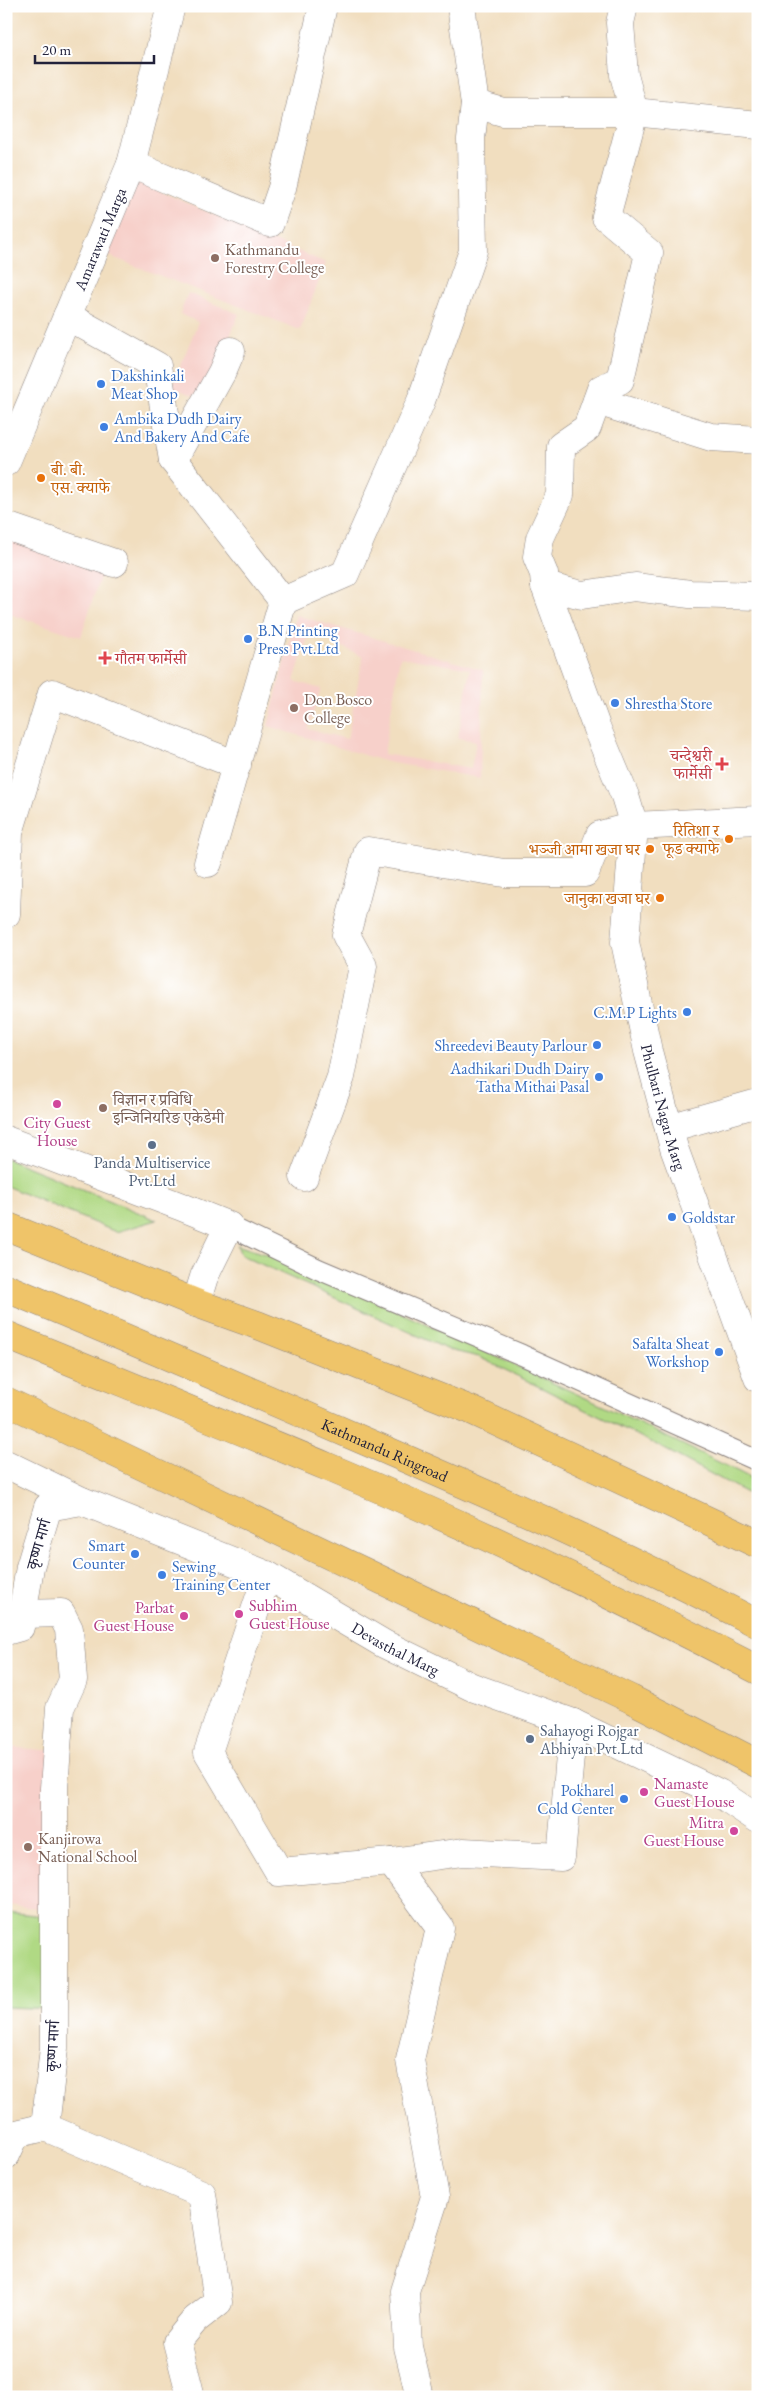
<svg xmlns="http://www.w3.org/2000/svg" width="764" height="2403" font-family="'EB Garamond','Noto Serif Devanagari',serif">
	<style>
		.built { fill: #f7d0ca; fill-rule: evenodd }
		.green { fill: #b0d984; stroke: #697e60 }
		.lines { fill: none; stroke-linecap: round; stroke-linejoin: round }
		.service-casing { stroke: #8a807d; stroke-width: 22 }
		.minor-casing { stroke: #8a807d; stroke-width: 29 }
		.primary-casing { stroke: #8a807d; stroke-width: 29 }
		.trunk-casing { stroke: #8a807d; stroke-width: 29 }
		.service { stroke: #fff; stroke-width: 20 }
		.minor { stroke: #fff; stroke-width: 28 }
		.primary { stroke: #efc469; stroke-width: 28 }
		.trunk { stroke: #efc469; stroke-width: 28 }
		.education-dot { fill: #8d6e63; stroke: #fff; stroke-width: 2 }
		.shop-dot { fill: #3f7fe0; stroke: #fff; stroke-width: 2 }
		.food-dot { fill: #e8710a; stroke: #fff; stroke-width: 2 }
		.health-dot { fill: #e0444e; stroke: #fff; stroke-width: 2 }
		.hotel-dot { fill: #d1479c; stroke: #fff; stroke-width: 2 }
		.service-dot { fill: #5c6f8a; stroke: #fff; stroke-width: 2 }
		.labels { text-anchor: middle; stroke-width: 4; stroke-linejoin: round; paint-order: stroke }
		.street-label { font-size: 16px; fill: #22223b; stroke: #fff }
		.education-label { font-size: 16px; fill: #785e54; stroke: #fff; text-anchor: start }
		.shop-label { font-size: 16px; fill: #366cbe; stroke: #fff; text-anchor: start }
		.food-label { font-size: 16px; fill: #c56008; stroke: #fff; text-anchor: end }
		.health-label { font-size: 16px; fill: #be3a42; stroke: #fff; text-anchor: start }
		.hotel-label { font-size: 16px; fill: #b23c85; stroke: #fff; text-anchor: start }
		.service-label { font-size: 16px; fill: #4e5e75; stroke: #fff }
	</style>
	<rect width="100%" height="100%" fill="#fff"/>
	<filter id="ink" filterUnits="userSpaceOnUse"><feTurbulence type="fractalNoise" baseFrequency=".02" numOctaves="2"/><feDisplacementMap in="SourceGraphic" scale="10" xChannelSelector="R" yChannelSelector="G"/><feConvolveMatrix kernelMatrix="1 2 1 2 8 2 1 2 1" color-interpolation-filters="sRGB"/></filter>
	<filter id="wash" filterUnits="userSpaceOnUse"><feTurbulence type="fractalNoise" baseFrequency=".0096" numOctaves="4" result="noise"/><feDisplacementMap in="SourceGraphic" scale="20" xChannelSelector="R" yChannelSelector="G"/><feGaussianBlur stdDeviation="1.12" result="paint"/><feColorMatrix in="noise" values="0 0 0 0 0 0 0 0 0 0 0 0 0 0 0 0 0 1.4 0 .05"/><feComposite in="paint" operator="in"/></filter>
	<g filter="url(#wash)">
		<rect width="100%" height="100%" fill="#f1debf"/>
		<path class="built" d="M 136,181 L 326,263 L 300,330 L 104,254 Z
			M 188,293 L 239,314 L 204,400 L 172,387 L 198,322 L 180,314 Z
			M 6,533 L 104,564 L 81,637 L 6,613 Z
			M 296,615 L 483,670 L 480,778 L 387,762 L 268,726 ZM 310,631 L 363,657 L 347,739 L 308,729 L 321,689 L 294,681 ZM 400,657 L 470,669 L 458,738 L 476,741 L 471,769 L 384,754 Z
			M 6,1747 L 56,1751 L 47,1909 L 6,1905 Z"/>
		<path class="green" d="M 6,1158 L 157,1220 L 116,1232 L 6,1186 Z
			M 237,1245 L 295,1264 L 603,1406 L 739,1472 L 758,1482 L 758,1499 L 655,1444 L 479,1357 L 449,1350 L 241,1255 Z
			M 6,1912 L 54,1917 L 54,2009 L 6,2007 Z"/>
	</g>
	<g filter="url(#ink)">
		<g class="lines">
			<defs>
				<path id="service" d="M 229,1226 L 318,1269 L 522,1355 L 758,1461"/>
				<g id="minor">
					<path id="s1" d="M 624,6 L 620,23 L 624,75 L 634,112 L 606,217 L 649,253 L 620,380 L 601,389 L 587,428 L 561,446 L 560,495 L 540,538 L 537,557 L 544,574 L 545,586 L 597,729 L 625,796 L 634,826 L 625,942 L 648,1051 L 674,1148 L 758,1378"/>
					<path d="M 475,104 L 503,112 L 634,112 L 758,125"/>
					<path d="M 131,164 L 270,223 L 282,188 L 323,6"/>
					<path d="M 67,316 L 157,366 L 173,460 L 283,601"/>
					<path d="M 597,401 L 711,437 L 758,440"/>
					<path d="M 173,460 L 222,372 L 231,351"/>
					<path id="s2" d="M 6,462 L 131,164 L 171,6"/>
					<path d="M 6,526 L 114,563"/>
					<path d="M 545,586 L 582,595 L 635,587 L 690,594 L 758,596"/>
					<path d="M 283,601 L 345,574 L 421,401 L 473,251 L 471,139 L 475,104 L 461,6"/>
					<path d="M 208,863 L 283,601"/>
					<path d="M 6,914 L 9,833 L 52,693 L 237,765"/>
					<path d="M 669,1128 L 758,1103"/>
					<path d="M 6,1140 L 182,1207 L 229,1226 L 204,1277 L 196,1303"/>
					<path d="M 304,1177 L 341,1077 L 363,966 L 346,935 L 368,851 L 504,873 L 585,873 L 600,835 L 634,826 L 758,820"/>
					<path id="s3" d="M 6,1464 L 82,1501 L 267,1575 L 384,1644 L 472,1687 L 573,1723 L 719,1793 L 758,1819"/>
					<path d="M 267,1575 L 208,1752 L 279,1872 L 391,1862 L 440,1928 L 410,2060 L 435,2197 L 405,2291 L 408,2347 L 420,2397"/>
					<path d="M 24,1614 L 61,1613 L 69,1629 L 73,1680 L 60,1708 L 54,1788 L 54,2048 L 45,2127 L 202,2194 L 218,2302 L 195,2320 L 177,2342 L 191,2397"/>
					<path d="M 6,1631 L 20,1627 L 30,1567 L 48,1507 L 82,1501"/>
					<path d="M 391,1862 L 463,1852 L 561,1857 L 573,1723"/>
					<path d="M 6,2155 L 16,2134 L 45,2127"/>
				</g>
				<path id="primary" d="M 6,1226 L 196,1303 L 260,1326 L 471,1410 L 758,1544
					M 6,1401 L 631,1699 L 758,1764"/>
				<g id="trunk">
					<path id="s4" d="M 6,1288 C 125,1337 243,1388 360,1439 C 495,1497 628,1556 758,1624"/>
					<path d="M 6,1335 C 113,1379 221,1422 328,1467 C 474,1528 617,1597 758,1670"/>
				</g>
			</defs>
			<use href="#service" class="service-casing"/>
			<use href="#minor" class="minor-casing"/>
			<use href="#primary" class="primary-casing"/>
			<use href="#trunk" class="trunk-casing"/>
			<use href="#service" class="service"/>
			<use href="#minor" class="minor"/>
			<use href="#primary" class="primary"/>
			<use href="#trunk" class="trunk"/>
		</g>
	</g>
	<g class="education-dot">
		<circle cx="215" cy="258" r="5"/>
		<circle cx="294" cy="708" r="5"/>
		<circle cx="103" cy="1108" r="5"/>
		<circle cx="28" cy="1847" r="5"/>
	</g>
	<g class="shop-dot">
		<circle cx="101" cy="384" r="5"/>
		<circle cx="104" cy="427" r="5"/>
		<circle cx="248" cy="639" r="5"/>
		<circle cx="615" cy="703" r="5"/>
		<circle cx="687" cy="1012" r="5"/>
		<circle cx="597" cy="1045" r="5"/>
		<circle cx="599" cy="1077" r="5"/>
		<circle cx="672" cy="1217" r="5"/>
		<circle cx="719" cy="1352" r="5"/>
		<circle cx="135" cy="1554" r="5"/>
		<circle cx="162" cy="1575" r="5"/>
		<circle cx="624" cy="1799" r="5"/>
	</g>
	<g class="food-dot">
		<circle cx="41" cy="478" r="5"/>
		<circle cx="729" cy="839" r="5"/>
		<circle cx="650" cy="849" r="5"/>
		<circle cx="660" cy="898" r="5"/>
	</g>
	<g class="health-dot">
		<path d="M102.5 650.5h5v5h5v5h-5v5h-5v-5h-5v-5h5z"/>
		<path d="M719.5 756.5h5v5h5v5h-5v5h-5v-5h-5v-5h5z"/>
	</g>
	<g class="hotel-dot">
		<circle cx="57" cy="1104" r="5"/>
		<circle cx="239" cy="1614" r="5"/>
		<circle cx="184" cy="1616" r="5"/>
		<circle cx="644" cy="1792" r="5"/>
		<circle cx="734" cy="1831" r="5"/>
	</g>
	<g class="service-dot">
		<circle cx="152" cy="1145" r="5"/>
		<circle cx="530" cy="1739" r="5"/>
	</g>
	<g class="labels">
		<g class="street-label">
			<text dy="6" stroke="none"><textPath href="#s2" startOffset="242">Amarawati Marga</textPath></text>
			<text dy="6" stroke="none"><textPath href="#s1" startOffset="1185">Phulbari Nagar Marg</textPath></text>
			<text dy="6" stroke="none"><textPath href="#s4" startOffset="412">Kathmandu Ringroad</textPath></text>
			<text transform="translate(38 1544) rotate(-74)" y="6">कृष्ण मार्ग</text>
			<text dy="6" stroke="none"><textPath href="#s3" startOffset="432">Devasthal Marg</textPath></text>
			<text transform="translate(52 2046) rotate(-87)" y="6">कृष्ण मार्ग</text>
		</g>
		<g class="education-label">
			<text x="225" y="255">Kathmandu<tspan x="225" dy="18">Forestry College</tspan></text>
			<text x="304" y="705">Don Bosco<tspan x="304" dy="18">College</tspan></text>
			<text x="113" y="1105">विज्ञान र प्रविधि<tspan x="113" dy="18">इन्जिनियरिङ एकेडेमी</tspan></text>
			<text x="38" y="1844">Kanjirowa<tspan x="38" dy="18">National School</tspan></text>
		</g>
		<g class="shop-label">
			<text x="111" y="381">Dakshinkali<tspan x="111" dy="18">Meat Shop</tspan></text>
			<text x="114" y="424">Ambika Dudh Dairy<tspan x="114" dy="18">And Bakery And Cafe</tspan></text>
			<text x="258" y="636">B.N Printing<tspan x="258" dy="18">Press Pvt.Ltd</tspan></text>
			<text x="625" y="709">Shrestha Store</text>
			<text x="677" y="1018" text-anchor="end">C.M.P Lights</text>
			<text x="587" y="1051" text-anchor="end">Shreedevi Beauty Parlour</text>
			<text x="589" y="1074" text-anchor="end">Aadhikari Dudh Dairy<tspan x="589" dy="18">Tatha Mithai Pasal</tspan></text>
			<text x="682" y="1223">Goldstar</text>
			<text x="709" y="1349" text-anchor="end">Safalta Sheat<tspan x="709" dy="18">Workshop</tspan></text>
			<text x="125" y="1551" text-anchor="end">Smart<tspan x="125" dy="18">Counter</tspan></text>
			<text x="172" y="1572">Sewing<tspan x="172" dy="18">Training Center</tspan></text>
			<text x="614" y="1796" text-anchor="end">Pokharel<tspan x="614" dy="18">Cold Center</tspan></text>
		</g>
		<g class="food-label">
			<text x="51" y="475" text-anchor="start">बी. बी.<tspan x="51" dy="18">एस. क्याफे</tspan></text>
			<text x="719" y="836">रितिशा र<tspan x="719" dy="18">फूड क्याफे</tspan></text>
			<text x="640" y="855">भञ्जी आमा खजा घर</text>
			<text x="650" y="904">जानुका खजा घर</text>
		</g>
		<g class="health-label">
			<text x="115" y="664">गौतम फार्मेसी</text>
			<text x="712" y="761" text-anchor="end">चन्देश्वरी<tspan x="712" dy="18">फार्मेसी</tspan></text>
		</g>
		<g class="hotel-label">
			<text x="57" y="1128" text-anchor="middle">City Guest<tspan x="57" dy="18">House</tspan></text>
			<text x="249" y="1611">Subhim<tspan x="249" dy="18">Guest House</tspan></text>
			<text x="174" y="1613" text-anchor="end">Parbat<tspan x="174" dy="18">Guest House</tspan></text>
			<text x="654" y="1789">Namaste<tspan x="654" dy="18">Guest House</tspan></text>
			<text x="724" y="1828" text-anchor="end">Mitra<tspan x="724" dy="18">Guest House</tspan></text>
		</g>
		<g class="service-label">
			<text x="152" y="1168">Panda Multiservice<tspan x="152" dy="18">Pvt.Ltd</tspan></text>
			<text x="540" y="1736" text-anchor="start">Sahayogi Rojgar<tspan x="540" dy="18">Abhiyan Pvt.Ltd</tspan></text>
		</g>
	</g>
	<rect width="764" height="2403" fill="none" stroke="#fff" stroke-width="25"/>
	<path d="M35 55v8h119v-8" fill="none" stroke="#22223b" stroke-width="2.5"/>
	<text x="42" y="55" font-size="15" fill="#22223b" stroke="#ffffff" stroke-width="4" paint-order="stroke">20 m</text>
</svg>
